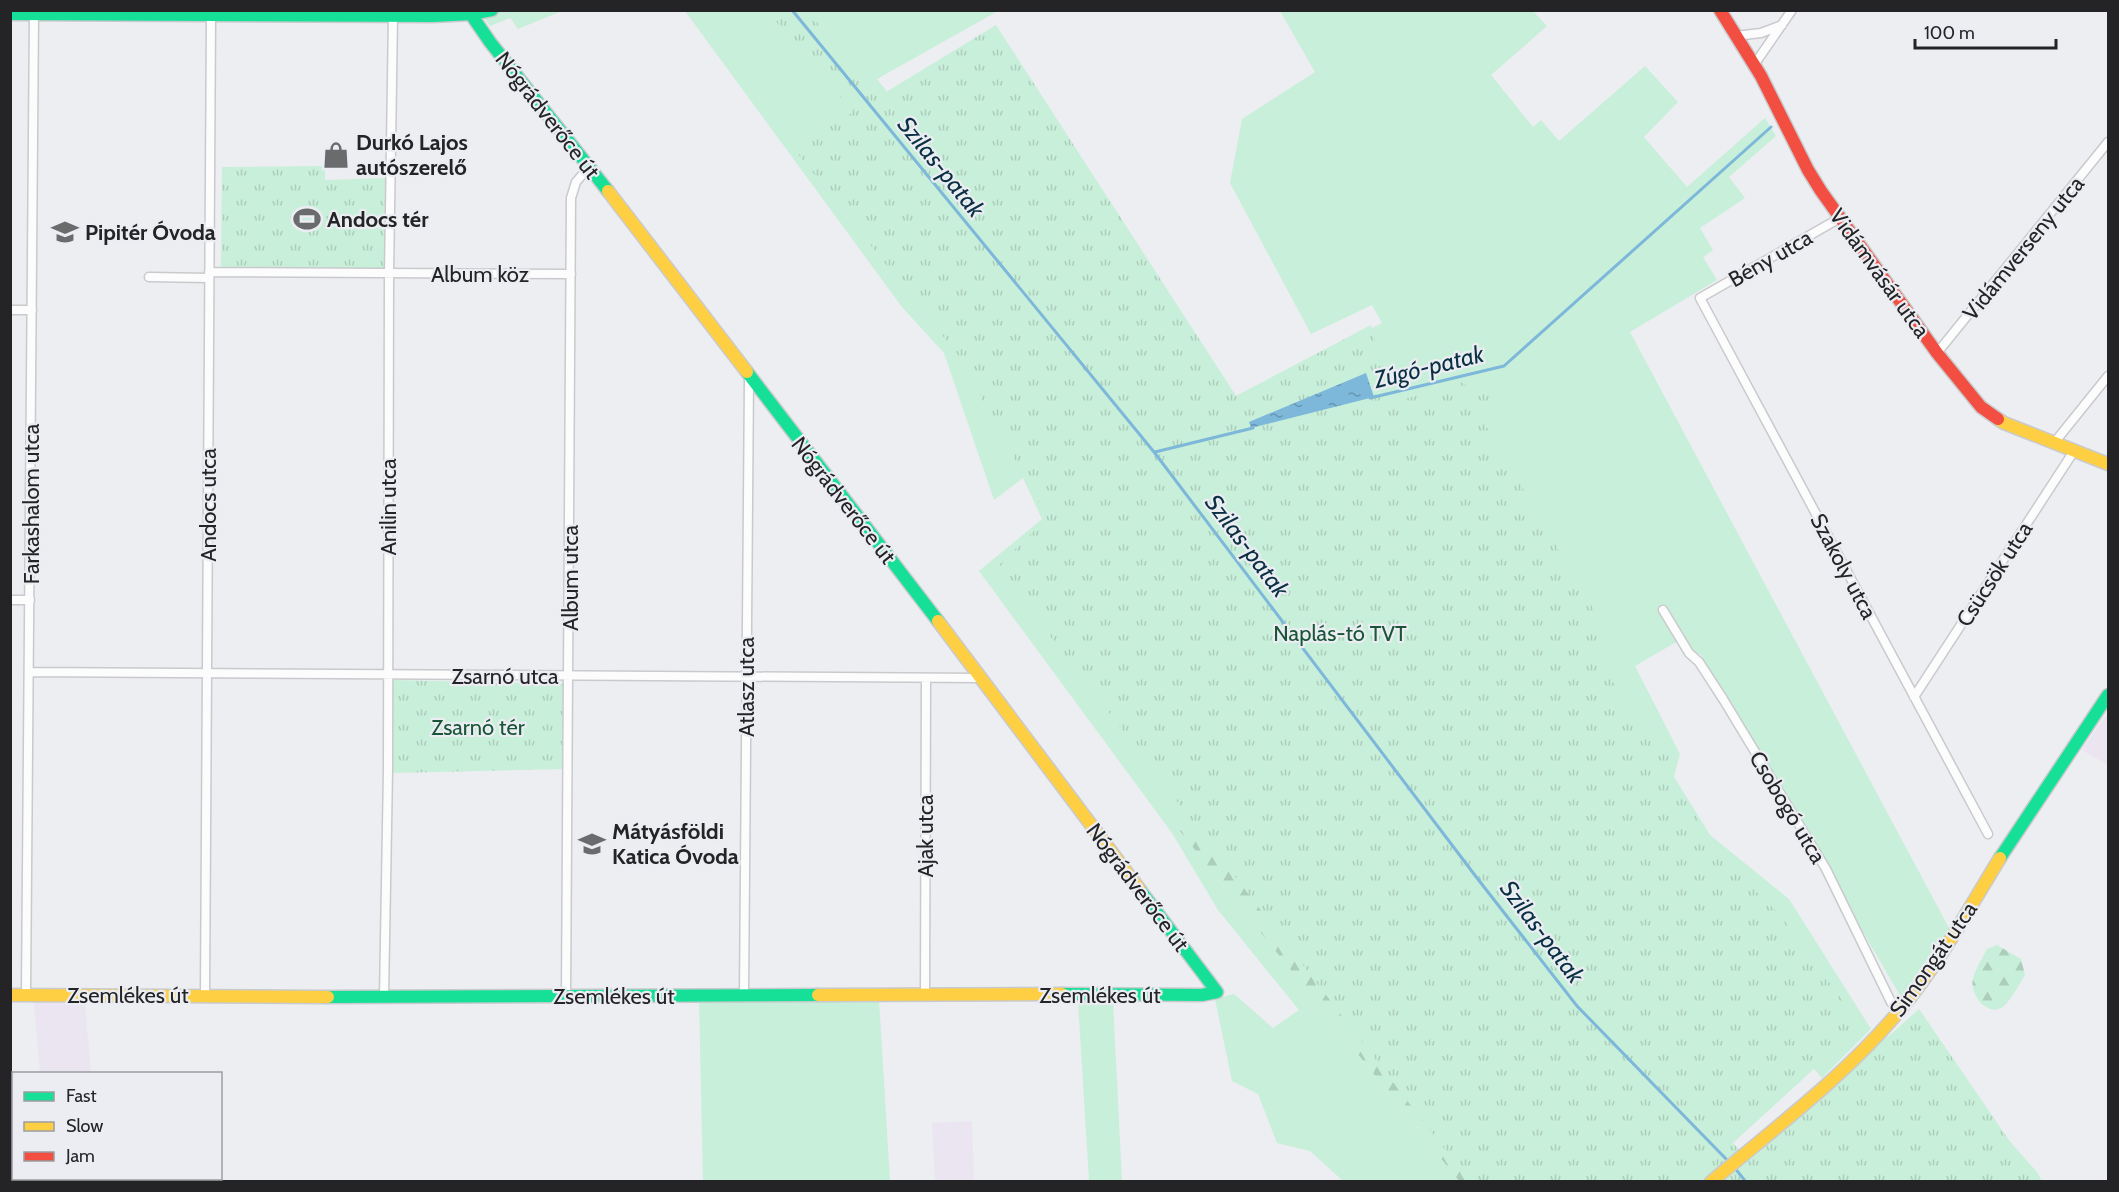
<svg xmlns="http://www.w3.org/2000/svg" width="2119" height="1192" font-family="Cabin,sans-serif">
	<style>
		.industrial { fill: #ebe5f2 }
		.green { fill: #c8efd9 }
		.forest { fill: url(#forest-firs) }
		.park { fill: url(#park-tufts) }
		.water { fill: url(#water-ripples) }
		.lines { fill: none; stroke-linecap: round; stroke-linejoin: round }
		.stream { stroke: #7db7da; stroke-width: 3 }
		.street-casing { stroke: #c9cacd; stroke-width: 11 }
		.fast-casing { stroke: #c9cacd; stroke-width: 15 }
		.slow-casing { stroke: #c9cacd; stroke-width: 15 }
		.jam-casing { stroke: #c9cacd; stroke-width: 15 }
		.street { stroke: #fcfcfd; stroke-width: 8 }
		.fast { stroke: #16e098; stroke-width: 12 }
		.slow { stroke: #ffcf43; stroke-width: 12 }
		.jam { stroke: #f24e42; stroke-width: 12 }
		.labels { text-anchor: middle; stroke-width: 4.5; stroke-linejoin: round; paint-order: stroke }
		.street-label { font-size: 22px; fill: #242426; stroke: #ebedf2 }
		.poi-label { font-size: 22px; font-weight: bold; fill: #242426; stroke: #ebedf2; text-anchor: start }
		.park-label { font-size: 22px; fill: #185637; stroke: #ebedf2 }
		.water-label { font-size: 24px; font-style: italic; fill: #0a3043; stroke: #ebedf2 }
	</style>
	<defs>
		<pattern id="forest-firs" width="22" height="20" patternUnits="userSpaceOnUse" patternTransform="scale(1.5)"><rect width="22" height="20" fill="#c8efd9"/><path d="M5 1l3.5 6h-7zM16 11l3.5 6h-7z" fill="#accdba"/></pattern>
		<pattern id="park-tufts" width="24" height="20" patternUnits="userSpaceOnUse" patternTransform="scale(1.5)"><rect width="24" height="20" fill="#c8efd9"/><path d="M3 7l-1-3M5 7V3M7 7l1-3M15 17l-1-3M17 17v-4M19 17l1-3" fill="none" stroke="#accdba"/></pattern>
		<pattern id="water-ripples" width="26" height="14" patternUnits="userSpaceOnUse" patternTransform="scale(1.5)"><rect width="26" height="14" fill="#7db7da"/><path d="M2 4q2-2 4 0t4 0M15 11q2-2 4 0t4 0" fill="none" stroke="#6695b1"/></pattern>
	</defs>
	<rect width="100%" height="100%" fill="#eceef1"/>
	<path class="industrial" d="M 2108,712 L 2108,765 L 2082,750 Z
		M 34,1002 L 85,1004 L 91,1073 L 40,1073 Z
		M 972,1121 L 974,1181 L 935,1181 L 932,1123 Z"/>
	<path class="green" d="M 479,11 L 562,11 L 518,29 L 510,18 L 490,26 Z
		M 685,11 L 998,11 L 877,79 L 1172,462 L 1742,1165 L 1783,1130 L 1882,1037 L 1915,1035 L 2036,1171 L 2042,1181 L 1632,1182 L 1181,832 L 1459,1181 L 1343,1181 L 1310,1151 L 1277,1143 L 1258,1094 L 1232,1081 L 1215,999 L 1234,994 L 1273,1028 L 1299,1010 L 1218,910 L 1172,833 L 979,571 L 1042,519 L 1023,478 L 994,500 L 944,353 L 902,307 Z
		M 1280,11 L 1533,11 L 1547,26 L 1491,75 L 1533,127 L 1541,120 L 1559,141 L 1645,66 L 1678,102 L 1644,137 L 1687,187 L 1765,118 L 1776,136 L 1729,177 L 1745,198 L 1700,228 L 1713,250 L 1703,257 L 1717,280 L 1630,332 L 1949,928 L 1901,997 L 1701,655 L 1678,641 L 1635,666 L 1680,754 L 1674,777 L 1710,835 L 1789,899 L 1871,1029 L 1822,1078 L 1599,828 L 1289,371 L 1382,323 L 1372,305 L 1311,334 L 1230,183 L 1242,119 L 1315,72 Z
		M 699,998 L 879,1000 L 890,1181 L 703,1181 Z
		M 1078,1001 L 1113,1001 L 1122,1181 L 1089,1181 Z
		M 48,1179 L 98,1179 L 98,1181 L 49,1181 Z"/>
	<path class="forest" d="M 1198,819 L 1581,1181 L 1459,1181 L 1180,831 Z
		M 1997,945 L 2021,959 L 2025,975 C 2019,985 2012,998 2004,1006 C 1988,1019 1969,994 1973,979 C 1975,969 1982,959 1987,949 Z"/>
	<path class="park" d="M 767,11 L 808,11 L 878,97 L 996,25 L 1236,396 L 1371,325 L 1392,403 L 1460,382 L 1497,400 L 1485,424 L 1605,629 L 1595,644 L 1635,728 L 1661,737 L 1671,758 L 1670,774 L 1720,855 L 1781,916 L 1861,1026 L 1733,1143 L 1749,1161 L 1919,1009 L 2024,1162 L 2034,1181 L 1712,1182 L 1702,1168 L 1685,1181 L 1469,1181 L 997,567 L 1047,518 L 958,355 L 794,149 L 853,112 Z
		M 325,166 L 325,180 L 385,178 L 384,270 L 221,268 L 222,167 Z
		M 393,680 L 563,684 L 563,769 L 393,773 Z"/>
	<path class="water" d="M 1366,373 L 1374,397 L 1251,428 L 1249,422 Z"/>
	<g class="lines">
		<path class="stream" d="M 792,10 L 1154,452 L 1477,878 L 1577,1006 L 1729,1162
			M 1370,398 L 1504,366 L 1771,127
			M 1155,452 L 1253,428
			M 1734,1167 L 1746,1182"/>
		<defs>
			<path id="street" d="M 1735,36 L 1761,33 L 1782,25
				M 1754,65 L 1792,10
				M 1840,218 L 1700,298 L 1988,834
				M 209,272 L 571,274
				M 149,277 L 209,278
				M 10,310 L 32,310
				M 1937,353 L 2108,142
				M 2054,443 L 2108,376
				M 10,600 L 30,600
				M 1663,610 L 1689,653 L 1699,662 L 1723,699 L 1826,869 L 1891,1002 L 1899,1011
				M 30,672 L 980,678
				M 1914,697 L 2074,451
				M 26,994 L 34,14
				M 925,994 L 926,678
				M 205,995 L 211,16
				M 566,996 L 571,198 L 576,182 L 589,167
				M 744,996 L 749,378
				M 384,997 L 388,770 L 389,274 L 393,16"/>
			<path id="fast" d="M 468,10 L 490,42 L 608,191
				M 10,14 L 433,16 L 471,14 L 492,10
				M 747,372 L 938,621
				M 2000,858 L 2108,695
				M 1062,994 L 1202,995 L 1217,992 L 1140,890
				M 328,997 L 818,995"/>
			<path id="slow" d="M 608,191 L 747,372
				M 1998,419 L 2004,423 L 2108,464
				M 938,621 L 1140,890
				M 10,995 L 328,997
				M 818,995 L 1062,994
				M 1711,1182 C 1776,1127 1845,1076 1900,1010 C 1939,964 1968,910 2000,858"/>
			<path id="jam" d="M 1720,10 L 1761,76 L 1808,170 L 1821,191 L 1937,353 L 1981,407 L 1998,419"/>
		</defs>
		<use href="#street" class="street-casing"/>
		<use href="#fast" class="fast-casing"/>
		<use href="#slow" class="slow-casing"/>
		<use href="#jam" class="jam-casing"/>
		<use href="#street" class="street"/>
		<use href="#fast" class="fast"/>
		<use href="#slow" class="slow"/>
		<use href="#jam" class="jam"/>
	</g>
	<defs>
		<symbol id="shop-bare" viewBox="-9 -9 18 18"><path d="M-5-2.5h2.3a2.7 3.5 0 0 1 5.4 0H5L5.5 6h-11ZM-1.5-2.5h3a1.5 2.3 0 0 0-3 0Z" fill="#6a6b6d" stroke="#ebedf2" stroke-width="2.5" paint-order="stroke"/></symbol>
		<symbol id="stadium-bare" viewBox="-9 -9 18 18"><path d="M0-5a6.5 5 0 1 0 0 10a6.5 5 0 1 0 0-10ZM-3.5-1.8h7v3.6h-7Z" fill="#6a6b6d" stroke="#ebedf2" stroke-width="2.5" paint-order="stroke"/></symbol>
		<symbol id="school-bare" viewBox="-9 -9 18 18"><path d="M0-5L7-2L0 1L-7-2ZM-4 1L0 2.5L4 1V4Q0 6-4 4Z" fill="#6a6b6d" stroke="#ebedf2" stroke-width="2.5" paint-order="stroke"/></symbol>
	</defs>
	<g fill-rule="evenodd">
		<use href="#shop-bare" x="317" y="136" width="38" height="38"/>
		<use href="#stadium-bare" x="288" y="200" width="38" height="38"/>
		<use href="#school-bare" x="46" y="213" width="38" height="38"/>
		<use href="#school-bare" x="573" y="825" width="38" height="38"/>
	</g>
	<g class="labels">
		<g class="street-label">
			<text transform="translate(548 115) rotate(52)" y="8">Nógrádverőce út</text>
			<text transform="translate(2023 248) rotate(-51)" y="8">Vidámverseny utca</text>
			<text transform="translate(1770 258) rotate(-30)" y="8">Bény utca</text>
			<text transform="translate(1880 273) rotate(54)" y="8">Vidámvásár utca</text>
			<text x="480" y="282">Album köz</text>
			<text transform="translate(844 500) rotate(52)" y="8">Nógrádverőce út</text>
			<text transform="translate(31 504) rotate(-90)" y="8">Farkashalom utca</text>
			<text transform="translate(208 505) rotate(-90)" y="8">Andocs utca</text>
			<text transform="translate(388 507) rotate(-90)" y="8">Anilin utca</text>
			<text transform="translate(1844 566) rotate(62)" y="8">Szakoly utca</text>
			<text transform="translate(1994 574) rotate(-57)" y="8">Csücsök utca</text>
			<text transform="translate(570 578) rotate(-90)" y="8">Album utca</text>
			<text x="505" y="684">Zsarnó utca</text>
			<text transform="translate(746 687) rotate(-90)" y="8">Atlasz utca</text>
			<text transform="translate(1788 807) rotate(59)" y="8">Csobogó utca</text>
			<text transform="translate(925 836) rotate(-90)" y="8">Ajak utca</text>
			<text transform="translate(1138 887) rotate(53)" y="8">Nógrádverőce út</text>
			<text transform="translate(1933 959) rotate(-55)" y="8">Simongát utca</text>
			<text x="128" y="1003">Zsemlékes út</text>
			<text x="1100" y="1003">Zsemlékes út</text>
			<text x="614" y="1004">Zsemlékes út</text>
		</g>
		<g class="poi-label">
			<text x="356" y="150">Durkó Lajos<tspan x="356" dy="25">autószerelő</tspan></text>
			<text x="327" y="227">Andocs tér</text>
			<text x="85" y="240">Pipitér Óvoda</text>
			<text x="612" y="839">Mátyásföldi<tspan x="612" dy="25">Katica Óvoda</tspan></text>
		</g>
		<g class="park-label">
			<text x="1340" y="641">Naplás-tó TVT</text>
			<text x="478" y="735">Zsarnó tér</text>
		</g>
		<g class="water-label">
			<text transform="translate(941 167) rotate(51)" y="8">Szilas-patak</text>
			<text transform="translate(1429 367) rotate(-14)" y="8">Zúgó-patak</text>
			<text transform="translate(1247 546) rotate(53)" y="8">Szilas-patak</text>
			<text transform="translate(1542 932) rotate(53)" y="8">Szilas-patak</text>
		</g>
	</g>
	<rect width="2119" height="1192" fill="none" stroke="#242426" stroke-width="24"/>
	<rect x="12" y="1072" width="210" height="108" fill="#ebedf2" stroke="#9b9da0" stroke-width="1.5"/>
	<rect x="24" y="1092" width="30" height="9" fill="#16e098" stroke="#9b9da0" stroke-width="1.5"/>
	<text x="66" y="1102" font-size="18" fill="#242426">Fast</text>
	<rect x="24" y="1122" width="30" height="9" fill="#ffcf43" stroke="#9b9da0" stroke-width="1.5"/>
	<text x="66" y="1132" font-size="18" fill="#242426">Slow</text>
	<rect x="24" y="1152" width="30" height="9" fill="#f24e42" stroke="#9b9da0" stroke-width="1.5"/>
	<text x="66" y="1162" font-size="18" fill="#242426">Jam</text>
	<path d="M1915 39v9h141v-9" fill="none" stroke="#242426" stroke-width="3"/>
	<text x="1924" y="39" font-size="18" fill="#242426" stroke="#ebedf2" stroke-width="4.5" paint-order="stroke">100 m</text>
</svg>
